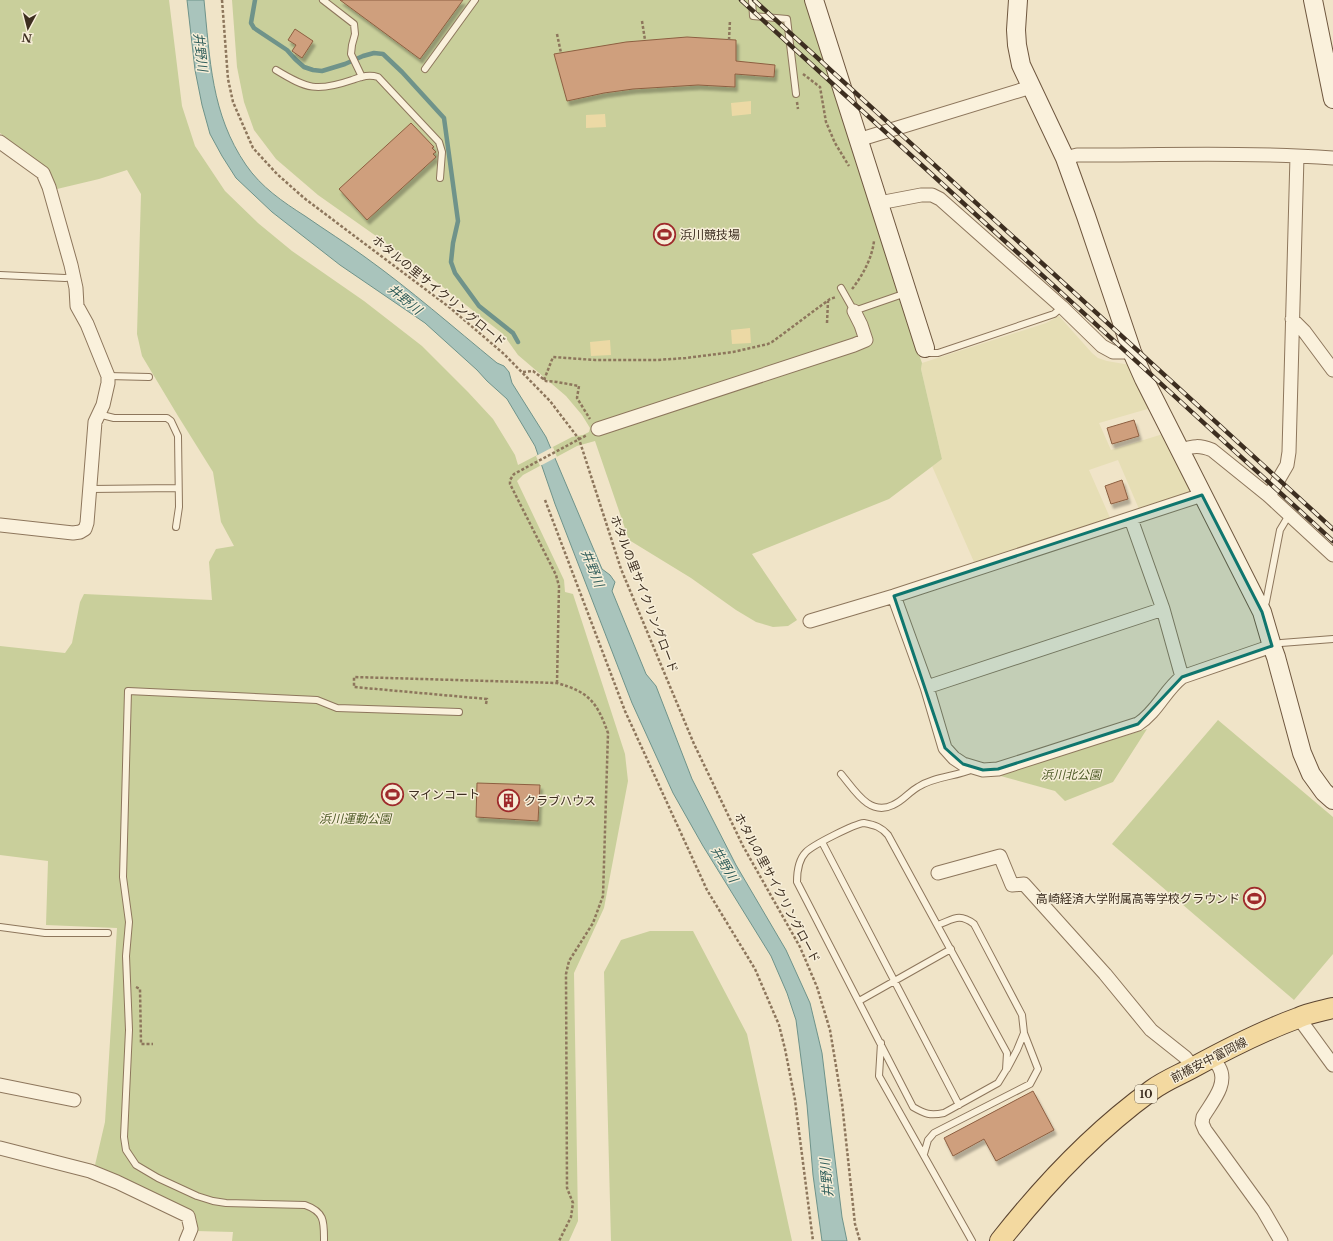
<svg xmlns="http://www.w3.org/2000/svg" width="1333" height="1241" font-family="'Libre Baskerville','Noto Sans JP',serif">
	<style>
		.farmland { fill: #e6deb5 }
		.green { fill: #c9cf9b }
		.sand { fill: #ecd9a5 }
		.water { fill: #a9c4bc; stroke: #6f938a }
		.pier { fill: #f0e4c8 }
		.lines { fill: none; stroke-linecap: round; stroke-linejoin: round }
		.stream { stroke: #6f938a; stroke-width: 4.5 }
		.building { fill: #cf9f7d; stroke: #8d5f41; filter: url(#shadow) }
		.lane-casing { stroke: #8d765c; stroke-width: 8 }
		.street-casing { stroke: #8d765c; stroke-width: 15 }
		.secondary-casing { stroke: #6f573f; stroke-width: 20 }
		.primary-casing { stroke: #5b4430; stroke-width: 22 }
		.path { stroke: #8d765c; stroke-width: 2.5; stroke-dasharray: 3 2; stroke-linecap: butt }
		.lane { stroke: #faf1dc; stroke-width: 6 }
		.street { stroke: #faf1dc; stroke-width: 13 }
		.secondary { stroke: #faf1dc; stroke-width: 18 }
		.primary { stroke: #f3d9a0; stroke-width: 20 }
		.rail-casing { stroke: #3d2e20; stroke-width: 4.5 }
		.rail { stroke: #f7eed8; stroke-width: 3; stroke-dasharray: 9; stroke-linecap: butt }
		.marked { fill: #0f766e; fill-opacity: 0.2; stroke: #0f766e; stroke-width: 3; stroke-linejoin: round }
		.labels { text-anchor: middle; stroke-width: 3; stroke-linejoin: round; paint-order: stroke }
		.shield { fill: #f7eed8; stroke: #756857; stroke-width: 1 }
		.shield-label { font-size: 11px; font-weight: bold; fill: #3d2e20 }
		.poi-label { font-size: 12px; fill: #3d2e20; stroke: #f7eed8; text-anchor: start }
		.street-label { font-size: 12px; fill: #3d2e20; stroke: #f7eed8 }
		.park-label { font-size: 12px; font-style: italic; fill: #4d5a26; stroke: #f7eed8 }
		.water-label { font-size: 13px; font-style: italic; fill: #2f5d5a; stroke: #f7eed8 }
	</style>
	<defs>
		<filter id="shadow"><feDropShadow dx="2.5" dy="4.5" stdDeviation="1" flood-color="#0004"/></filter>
	</defs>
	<rect width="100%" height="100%" fill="#f0e4c8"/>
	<path class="farmland" d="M 1059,316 L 1092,353 L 1098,358 L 1107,361 L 1130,365 L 1151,408 L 1099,423 L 1111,450 L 1163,434 L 1191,487 L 1188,494 L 1139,509 L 1118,460 L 1089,470 L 1111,520 L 974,562 L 932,466 L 942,459 L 921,369 L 922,363 L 1046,323 Z"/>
	<path class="green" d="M 0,0 L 169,0 L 182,106 L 195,146 L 225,191 L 258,223 L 292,251 L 364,301 L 422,346 L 468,392 L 493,419 L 515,455 L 518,465 L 572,437 L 583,435 L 589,432 L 590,428 L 582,415 L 566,396 L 518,355 L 503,334 L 393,248 L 318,195 L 276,159 L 254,130 L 244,102 L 237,67 L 232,0 L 807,0 L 918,352 L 922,363 L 921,369 L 942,459 L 889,499 L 752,554 L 797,620 L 788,626 L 773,627 L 756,622 L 736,610 L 691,578 L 629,540 L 595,441 L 577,446 L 523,475 L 517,481 L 564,580 L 565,592 L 573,594 L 625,754 L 628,781 L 604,908 L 574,973 L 578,1221 L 569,1241 L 232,1241 L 233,1232 L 196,1231 L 197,1221 L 192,1211 L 95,1165 L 105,1122 L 117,928 L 46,925 L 48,861 L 0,855 L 0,646 L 65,653 L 72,643 L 80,602 L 84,594 L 212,600 L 209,562 L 216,549 L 234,546 L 221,522 L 213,472 L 178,416 L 142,356 L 137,334 L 141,194 L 127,170 L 99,179 L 57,189 L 48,171 L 0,133 Z
		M 1218,720 L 1333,817 L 1333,954 L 1294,1000 L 1112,844 Z
		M 1147,729 L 1113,782 L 1065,801 L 1055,791 L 997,775 Z
		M 650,931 L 693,931 L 747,1034 L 792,1241 L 611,1241 L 604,972 L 621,940 Z"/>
	<path class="sand" d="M 751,101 L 751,114 L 732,116 L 731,103 Z
		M 605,114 L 606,127 L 586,128 L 586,115 Z
		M 750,328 L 751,343 L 732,344 L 731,330 Z
		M 610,340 L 611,355 L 591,356 L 590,342 Z"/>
	<path class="water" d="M 187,0 L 204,0 C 210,59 211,114 246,165 C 261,187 283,202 305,216 C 325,230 346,243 365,257 C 411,290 453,327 497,363 L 504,366 L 509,372 L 512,383 L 546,437 L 602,569 L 610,575 L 615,582 L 612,591 L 646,674 L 656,686 L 692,779 L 736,865 L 786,950 L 810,1003 L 822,1053 L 842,1217 L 847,1241 L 822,1241 L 813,1175 L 807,1105 L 796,1020 L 787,993 L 771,956 L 703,846 L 673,793 L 632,703 L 555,504 L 535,446 L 507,399 L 487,381 L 477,370 L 425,323 L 340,265 L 272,212 L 236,178 L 222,156 L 210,134 L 202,105 L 195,70 Z"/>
	<path class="pier" d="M 553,447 L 557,457 L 540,466 L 536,456 Z"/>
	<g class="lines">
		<path class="stream" d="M 255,0 L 251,23 L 254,28 L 287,50 L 295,59 L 304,67 L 313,70 L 322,71 L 345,64 L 363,56 L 374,53 L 383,54 L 402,72 L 444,118 L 458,221 L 453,243 L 451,262 L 455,273 L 479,306 L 513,333 L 518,342"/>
	</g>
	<path class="building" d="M 340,0 L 463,0 L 420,59 Z
		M 295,29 L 313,41 L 302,58 L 292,51 L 296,45 L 288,40 Z
		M 687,37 L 736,40 L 736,61 L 775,65 L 774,77 L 735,74 L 735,87 L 698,85 L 633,89 L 604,93 L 567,101 L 554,54 L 626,42 Z
		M 411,123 L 434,147 L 432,148 L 436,152 L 433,154 L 436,157 L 367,220 L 339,189 Z
		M 1134,420 L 1139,436 L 1112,444 L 1107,428 Z
		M 1122,480 L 1128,499 L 1111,504 L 1105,486 Z
		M 477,783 L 540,785 L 538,821 L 476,817 Z
		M 1033,1091 L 1054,1130 L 996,1161 L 984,1139 L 953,1156 L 944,1138 Z"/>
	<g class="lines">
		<defs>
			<path id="lane" d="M 323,0 L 354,24 L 355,34 L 352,45 L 351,54 L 362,77
				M 752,0 L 753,16 L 787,19 L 796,94
				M 425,69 L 475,0
				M 276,70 C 307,89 317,92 352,80 C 361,77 368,74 378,77 L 439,142 L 442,152 L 440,178
				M 0,275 L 65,278 L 74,277
				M 841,288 L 854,311 L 906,293
				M 926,350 L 928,353 L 938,353 L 1054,314 L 1062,307
				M 108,376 L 149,377
				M 98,414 L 114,418 L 167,418 L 171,421 L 178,436 L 179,507 L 176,527
				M 91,489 L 178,488
				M 1264,607 L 1266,602 L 1280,530 L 1289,515
				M 1273,646 L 1281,643 L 1333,639
				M 841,774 C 854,789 869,817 893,805 C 903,801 909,792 918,787 C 935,776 955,777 973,769
				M 864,823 C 875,825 881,827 888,835 L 1007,1053 L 1006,1070 L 998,1083 L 944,1113 C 930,1116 925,1114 913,1107 L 797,882 C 797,872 799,859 806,852 C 813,845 854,824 864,823 Z
				M 822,842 L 959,1105
				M 938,925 C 954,919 959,913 974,924 L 1022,1015 L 1024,1033 L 1017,1050 L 1007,1069
				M 0,927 L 45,933 L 108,933
				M 859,1001 L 951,949
				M 881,1043 L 879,1076 L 972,1241
				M 924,1154 L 928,1140 L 934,1133 L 1030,1084 L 1038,1069 L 1024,1033
				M 324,1241 C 324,1222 325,1212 305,1205 L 226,1203 L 213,1201 L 197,1196 L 158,1178 L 136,1165 L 126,1150 L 124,1137 L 129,1030 L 126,956 L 129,922 L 123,877 L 128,691 L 317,700 L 337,708 L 459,712"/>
			<path id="street" d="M 858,140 L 1031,87
				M 0,142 L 43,173 L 49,187 L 71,265 L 76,288 L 77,306 L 87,324 L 108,376 L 108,383 L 103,405 L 95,422 L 87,523 L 85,529 L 80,532 L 73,533 L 0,525
				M 1065,158 L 1077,155 C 1162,155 1248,152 1333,158
				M 879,203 L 921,195 L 932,195 L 940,199 L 1062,307 L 1102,346 L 1113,352 L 1132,352
				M 1292,319 L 1304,331 L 1333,370
				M 598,429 L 854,345 L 866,340 L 861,325 L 854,311
				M 1180,450 C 1194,446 1199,445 1212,450 L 1269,496 L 1333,555
				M 1269,496 L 1287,465 L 1289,452 L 1297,156
				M 1131,519 L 1163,609 L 1182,677
				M 894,596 L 927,687 L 945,748 L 954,758 L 963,764 L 983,770 L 998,769 L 1138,724 C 1157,712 1165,690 1182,677 L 1272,646
				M 810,621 L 894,596 L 1202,495
				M 927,687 L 1163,609
				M 938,873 L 1000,856 L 1012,885 L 1024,884 L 1105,974 L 1151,1030 L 1185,1057 L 1193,1067
				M 1298,1017 L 1333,1065
				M 1211,1057 C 1214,1060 1217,1064 1219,1067 C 1229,1084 1211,1103 1203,1117 L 1202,1123 L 1205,1130 L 1263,1210 L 1281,1241
				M 0,1085 L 74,1100
				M 0,1148 L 90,1171 L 117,1182 L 188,1216 L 191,1229 L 186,1241"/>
			<path id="secondary" d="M 814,0 L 925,348
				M 1018,0 L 1016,30 L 1017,45 L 1021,65 L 1065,158 L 1086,216 L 1132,352 L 1144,379 L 1262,612 L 1272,646 L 1276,657 L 1302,753 L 1311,774 L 1324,792 L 1333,800
				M 1313,0 L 1333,99"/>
			<path id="primary" d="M 1000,1241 C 1044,1185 1094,1132 1152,1090 C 1164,1081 1179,1075 1192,1068 C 1225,1050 1262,1031 1298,1018 C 1309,1013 1321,1011 1333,1008"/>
		</defs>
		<use href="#lane" class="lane-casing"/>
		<use href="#street" class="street-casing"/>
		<use href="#secondary" class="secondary-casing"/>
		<use href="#primary" class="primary-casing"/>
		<path class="path" d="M 222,0 L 228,79 L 233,102 L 253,148 L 277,174 L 304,198 L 449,307 L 504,354 L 550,401 L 579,439 L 621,569 L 694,744 L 743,846 L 800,947 L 817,987 L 830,1030 L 836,1066 L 842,1103 L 855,1224 L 860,1241
			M 642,21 L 645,40
			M 557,34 L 561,53
			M 729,40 L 730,20
			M 803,74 L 820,87 L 826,122 L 835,143 L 849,166
			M 797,102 L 798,109
			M 852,289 C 863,275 872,258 874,241
			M 827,323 L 828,301
			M 523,372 L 533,371 L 546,381 L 557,382 L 579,386 L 577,398 L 590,419
			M 544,380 L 553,357 L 595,360 L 657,360 L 686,358 L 733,352 L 768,344 L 772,342 L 830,299 L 836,297
			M 545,500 L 625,711 L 707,890 L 755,969 L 779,1025 L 785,1049 L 795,1100 L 813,1241
			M 557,683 L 559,586 L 556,575 L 510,484 L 510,480 L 514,474 L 587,435
			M 486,704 L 487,699 L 354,687 L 354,677 L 557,683 C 589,692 597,702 608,733 L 603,896 L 593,923 L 569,961 L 566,974 L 567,1188 L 573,1203 L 571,1217 L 559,1241
			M 136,987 L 140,989 L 141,1044 L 153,1044"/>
		<use href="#lane" class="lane"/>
		<use href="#street" class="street"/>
		<use href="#secondary" class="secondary"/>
		<use href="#primary" class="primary"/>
		<defs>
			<path id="rail" d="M 741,0 L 1333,541
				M 754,0 L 1333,529"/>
		</defs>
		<use href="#rail" class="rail-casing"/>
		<use href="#rail" class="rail"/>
	</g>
	<path class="marked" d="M 1202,495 L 1262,612 L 1272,646 L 1182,677 L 1138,724 L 998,769 L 983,770 L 963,764 L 945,748 L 894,596 Z"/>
	<defs>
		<symbol id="stadium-ring" viewBox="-11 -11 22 22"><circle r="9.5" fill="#f7eed8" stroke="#9e2a2b" stroke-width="1.5"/><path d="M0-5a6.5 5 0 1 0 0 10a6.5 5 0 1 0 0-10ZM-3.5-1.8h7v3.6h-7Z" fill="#9e2a2b"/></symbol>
		<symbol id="building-ring" viewBox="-11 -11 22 22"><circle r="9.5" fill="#f7eed8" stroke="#9e2a2b" stroke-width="1.5"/><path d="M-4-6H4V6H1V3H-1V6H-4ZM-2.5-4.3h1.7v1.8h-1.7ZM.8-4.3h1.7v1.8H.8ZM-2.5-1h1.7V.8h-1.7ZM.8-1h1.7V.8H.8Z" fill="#9e2a2b"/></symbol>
	</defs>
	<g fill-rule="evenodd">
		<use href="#stadium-ring" x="652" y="222" width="25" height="25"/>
		<use href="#stadium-ring" x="380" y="782" width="25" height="25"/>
		<use href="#building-ring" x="496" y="788" width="25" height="25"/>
		<use href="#stadium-ring" x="1242" y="886" width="25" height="25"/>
	</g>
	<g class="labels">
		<rect class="shield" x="1135" y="1085" width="22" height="18" rx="3"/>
		<g class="shield-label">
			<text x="1146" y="1098">10</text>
		</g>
		<g class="poi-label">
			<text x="680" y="239">浜川競技場</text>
			<text x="408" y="799">マインコート</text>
			<text x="524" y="805">クラブハウス</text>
			<text x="1240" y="903" text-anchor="end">高崎経済大学附属高等学校グラウンド</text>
		</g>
		<g class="street-label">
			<text transform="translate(439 291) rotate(39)" y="4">ホタルの里サイクリングロード</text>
			<text transform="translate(644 594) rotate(69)" y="4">ホタルの里サイクリングロード</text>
			<text transform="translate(777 888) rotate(62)" y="4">ホタルの里サイクリングロード</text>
			<text transform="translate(1209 1060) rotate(-27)" y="4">前橋安中富岡線</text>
		</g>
		<g class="park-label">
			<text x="1071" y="779">浜川北公園</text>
			<text x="355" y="823">浜川運動公園</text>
		</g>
		<g class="water-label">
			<text transform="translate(201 52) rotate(83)" y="5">井野川</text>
			<text transform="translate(405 299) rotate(39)" y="5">井野川</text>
			<text transform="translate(593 568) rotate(68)" y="5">井野川</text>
			<text transform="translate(725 864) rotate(59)" y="5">井野川</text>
			<text transform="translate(826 1178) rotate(-95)" y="5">井野川</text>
		</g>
	</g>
	<g transform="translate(28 28) rotate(187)" stroke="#f7eed8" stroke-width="3" paint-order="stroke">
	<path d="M0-3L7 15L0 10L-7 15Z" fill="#3d2e20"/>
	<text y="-6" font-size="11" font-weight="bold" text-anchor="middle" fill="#3d2e20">N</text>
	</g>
</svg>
